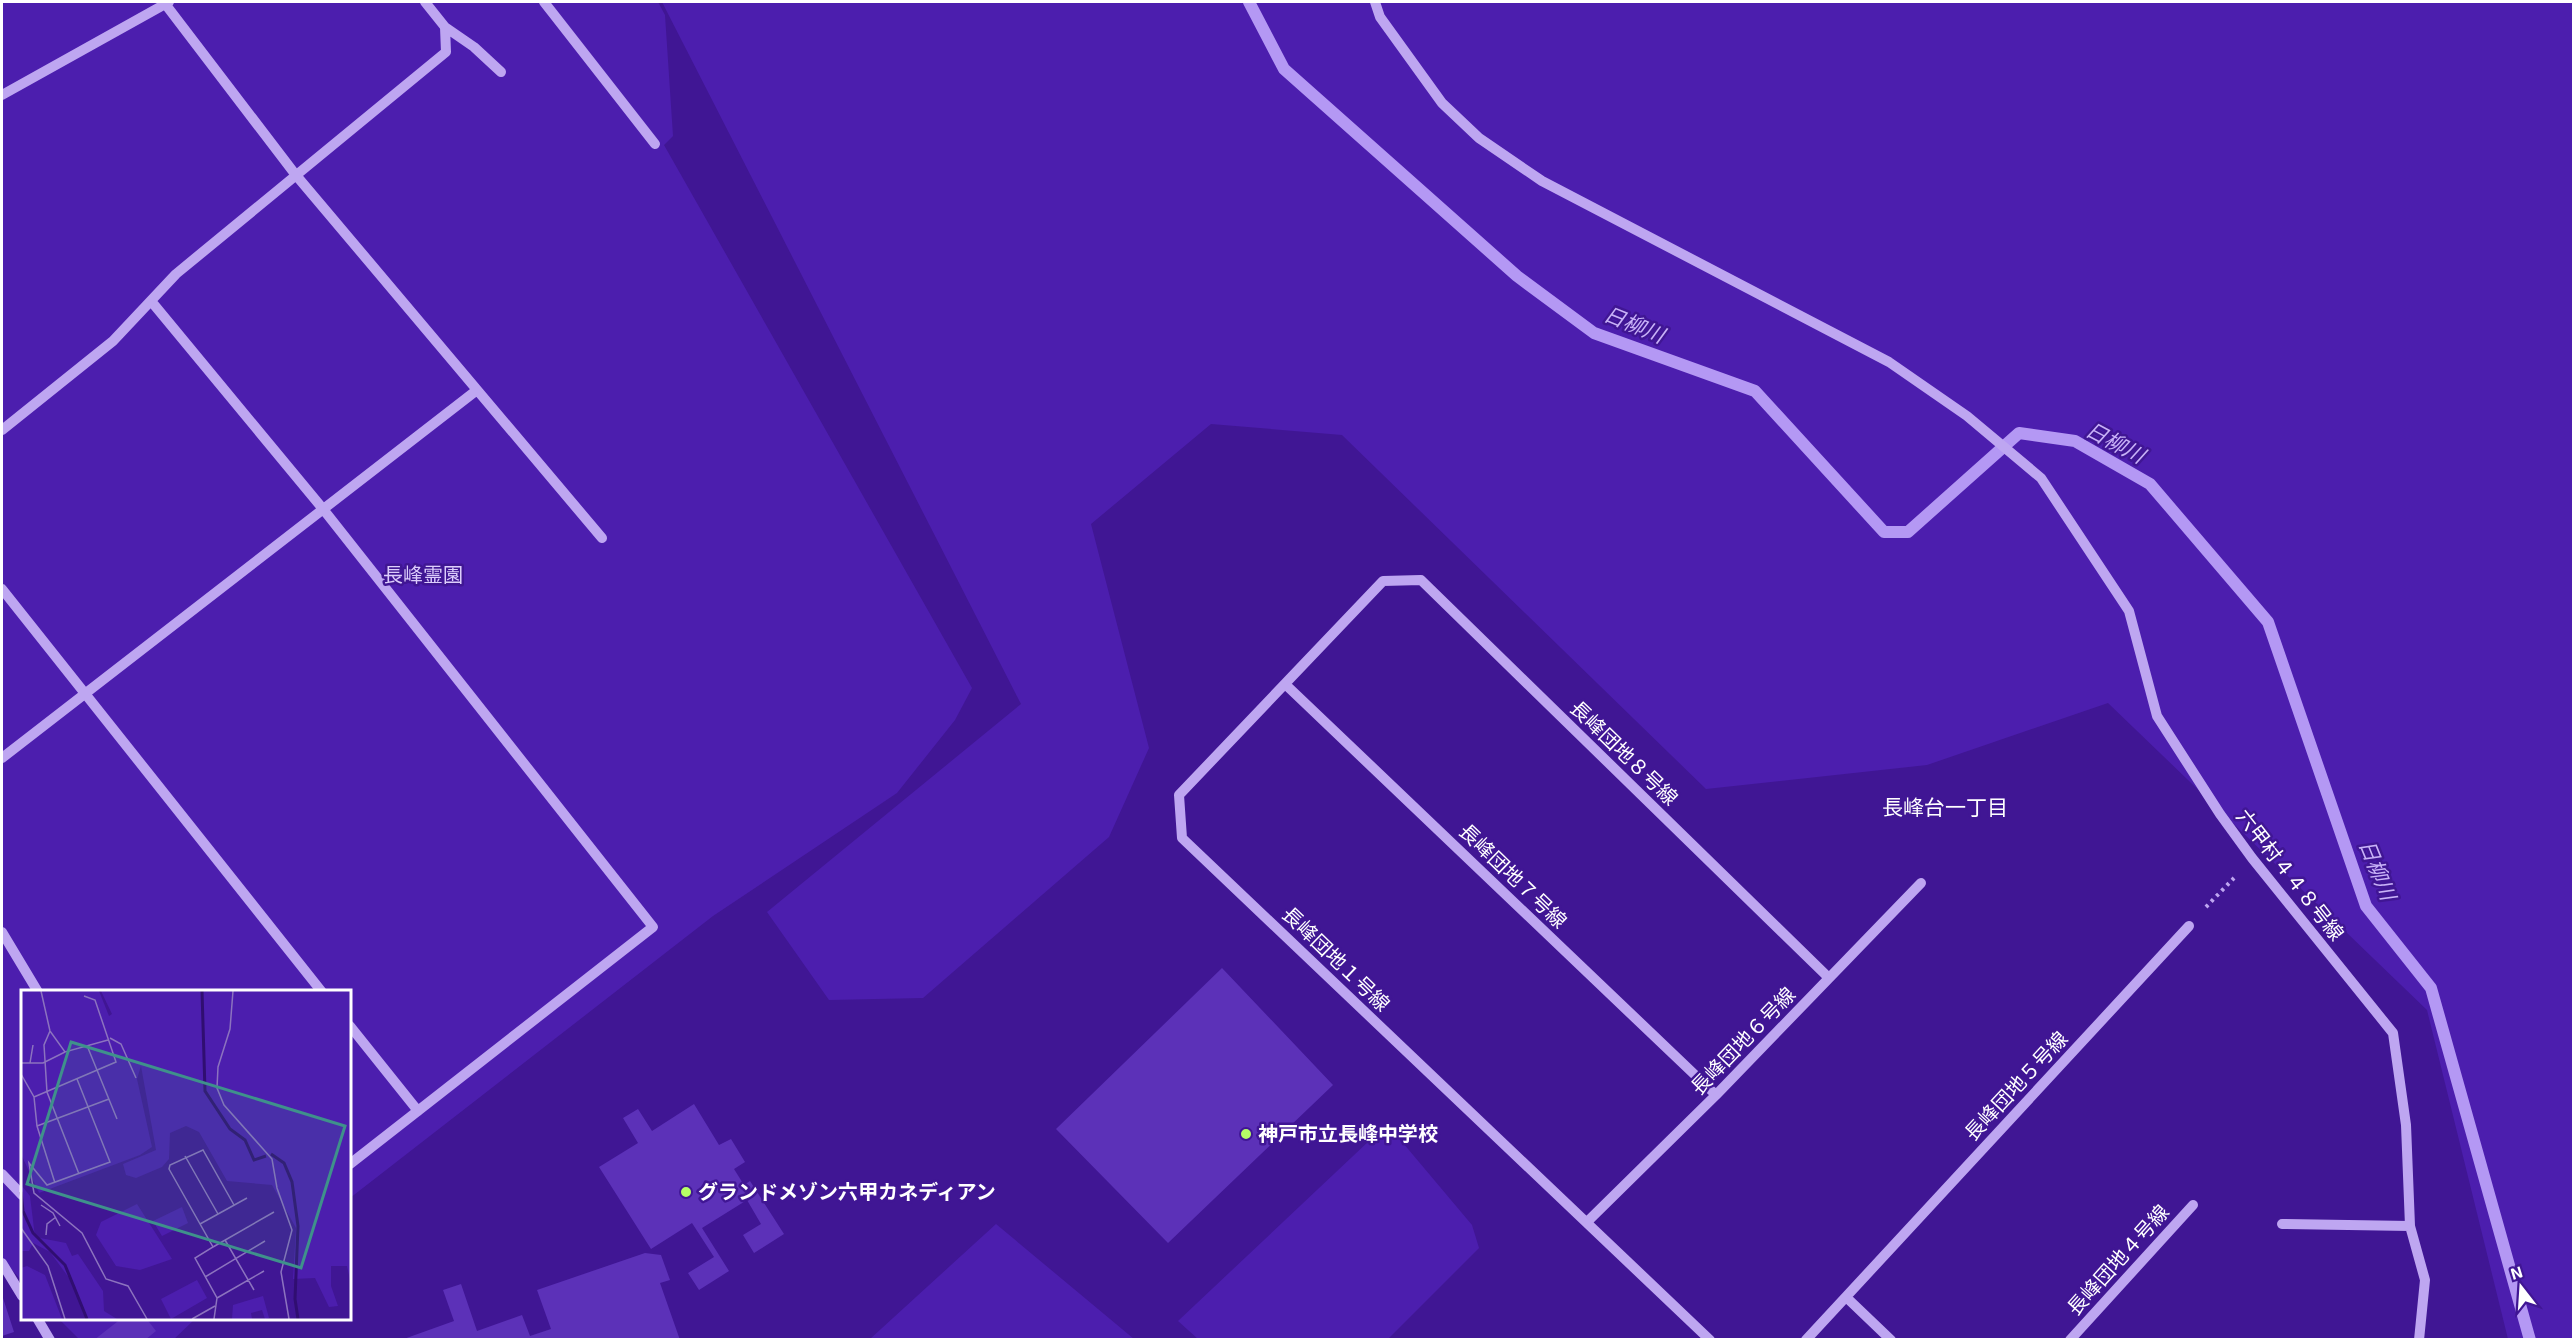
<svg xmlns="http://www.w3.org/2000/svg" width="2575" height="1341" font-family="'Exo 2','Noto Sans JP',sans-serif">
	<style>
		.green { fill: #4c1eae }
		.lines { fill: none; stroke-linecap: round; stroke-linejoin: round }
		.stream { stroke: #b498f4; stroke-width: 12 }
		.building { fill: #5c31b8 }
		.path { stroke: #bea6f1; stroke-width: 4; stroke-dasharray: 3 4.5; stroke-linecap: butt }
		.minor { stroke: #bea6f1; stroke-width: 10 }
		.poi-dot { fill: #b6ff66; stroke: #401694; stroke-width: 2 }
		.labels { text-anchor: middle; stroke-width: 5; stroke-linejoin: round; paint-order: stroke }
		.park-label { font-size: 20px; fill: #dccdfc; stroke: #401694 }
		.street-label { font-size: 20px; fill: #fff; stroke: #401694 }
		.poi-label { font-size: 20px; font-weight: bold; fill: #fff; stroke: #401694; text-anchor: start }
		.water-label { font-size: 21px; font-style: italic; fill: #c8b2f8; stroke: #401694 }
		.neighbourhood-label { font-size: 21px; fill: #fff; stroke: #401694 }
		.inset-river { fill: none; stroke: #300e71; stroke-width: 3 }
		.inset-road { fill: none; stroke: #8c73bf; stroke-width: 1.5 }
		.view { fill: #3f918b; fill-opacity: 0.15; stroke: #3f918b; stroke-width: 3 }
		.inset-edge { fill: none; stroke: #fff; stroke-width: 3 }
	</style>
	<rect width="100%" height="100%" fill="#401694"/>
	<path class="green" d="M 2,2 L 658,2 L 665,15 L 673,136 L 664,145 L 972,688 L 955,720 L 897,793 L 713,916 L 350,1198 L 350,992 L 22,992 L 22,1281 L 2,1259 Z
		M 662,2 L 2573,2 L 2573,1339 L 2508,1339 L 2427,1010 L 2108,703 L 1927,765 L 1706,789 L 1342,435 L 1211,424 L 1091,524 L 1149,748 L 1109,837 L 923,998 L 829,1000 L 767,912 L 1021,704 Z
		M 1387,1124 L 1472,1225 L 1479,1248 L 1388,1339 L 1198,1339 L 1178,1321 Z
		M 996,1224 L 1134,1339 L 870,1339 Z
		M 59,1319 L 195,1319 L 173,1340 L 79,1339 Z"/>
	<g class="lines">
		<path class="stream" d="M 1249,2 L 1284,69 L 1517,276 L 1594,333 L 1755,391 L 1884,532 L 1908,532 L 2019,433 L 2075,441 L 2150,484 L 2268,622 L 2366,906 L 2431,988 L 2530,1340"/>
	</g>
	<path class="building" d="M 1222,968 L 1333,1085 L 1168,1243 L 1056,1129 Z
		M 694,1104 L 719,1145 L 731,1139 L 745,1162 L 734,1169 L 744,1185 L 750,1181 L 784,1234 L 754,1253 L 743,1235 L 761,1224 L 747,1200 L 702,1228 L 729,1271 L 699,1290 L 688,1273 L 714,1257 L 692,1223 L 651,1249 L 599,1167 L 638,1143 L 623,1118 L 638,1109 L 652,1131 Z
		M 645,1253 L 661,1255 L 670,1280 L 660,1283 L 680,1340 L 401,1340 L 454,1321 L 443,1290 L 461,1284 L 477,1331 L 522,1315 L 530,1336 L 551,1329 L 537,1290 Z
		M 2,1295 L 14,1332 L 2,1336 Z
		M 122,1318 L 146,1318 L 156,1331 L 145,1340 L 94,1340 Z"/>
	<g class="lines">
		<path class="path" d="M 2206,907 L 2234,878"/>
		<path class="minor" d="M 544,2 L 655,144
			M 1375,2 L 1380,17 L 1442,103 L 1479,138 L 1542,181 L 1889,362 L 1967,416 L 2041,478 L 2129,611 L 2157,716 L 2220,814 L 2252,858 L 2393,1033 L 2406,1125 L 2410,1226 L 2425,1280 L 2419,1340
			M 166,5 L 295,174 L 602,538
			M 445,27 L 474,47 L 501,72
			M 2,95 L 169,2
			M 151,301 L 323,509 L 653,927 L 350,1164
			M 2,430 L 113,341 L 176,274 L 446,52 L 445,27 L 425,2
			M 2,589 L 322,992
			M 1285,684 L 1716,1095
			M 2,758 L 477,390
			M 2,932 L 38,992
			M 350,1026 L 418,1111
			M 2,1174 L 22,1195
			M 1587,1222 L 1716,1095 L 1921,883
			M 2282,1224 L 2410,1226
			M 2,1263 L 22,1296
			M 1846,1297 L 1891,1340
			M 37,1318 L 50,1340
			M 1710,1340 L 1182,838 L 1179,795 L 1383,581 L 1421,580 L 1829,978
			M 1806,1340 L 2189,926
			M 2070,1340 L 2193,1205"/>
	</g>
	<g class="poi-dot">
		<circle cx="1246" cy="1134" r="6"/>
		<circle cx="686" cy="1192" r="6"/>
	</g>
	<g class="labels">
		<g class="park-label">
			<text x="423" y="582">長峰霊園</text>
		</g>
		<g class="street-label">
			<text transform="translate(1624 753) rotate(44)" y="7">長峰団地８号線</text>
			<text transform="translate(2290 875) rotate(52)" y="7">六甲村４４８号線</text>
			<text transform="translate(1513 876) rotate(44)" y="7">長峰団地７号線</text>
			<text transform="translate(1336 959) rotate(44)" y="7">長峰団地１号線</text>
			<text transform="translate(1743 1041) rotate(-46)" y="7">長峰団地６号線</text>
			<text transform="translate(2016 1086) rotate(-47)" y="7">長峰団地５号線</text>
			<text transform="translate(2118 1260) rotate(-48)" y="7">長峰団地４号線</text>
		</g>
		<g class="poi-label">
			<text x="1258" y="1141">神戸市立長峰中学校</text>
			<text x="698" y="1199">グランドメゾン六甲カネディアン</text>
		</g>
		<g class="water-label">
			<text transform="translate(1634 325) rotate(22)" y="7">日柳川</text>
			<text transform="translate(2115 443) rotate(28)" y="7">日柳川</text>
			<text transform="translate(2377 870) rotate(68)" y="7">日柳川</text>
		</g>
		<g class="neighbourhood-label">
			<text x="1945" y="815">長峰台一丁目</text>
		</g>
	</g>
	<g transform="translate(21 990)">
		<rect width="330" height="330" fill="#401694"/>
		<path d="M 0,1 L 78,1 L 88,26 L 91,24 L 80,1 L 330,1 L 330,294 L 326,276 L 310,276 L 310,296 L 317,316 L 308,317 L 294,288 L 272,289 L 275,238 L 251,195 L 206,191 L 178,142 L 165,136 L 149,143 L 148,169 L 141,177 L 115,188 L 105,185 L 102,174 L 135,160 L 120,76 L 116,89 L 131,157 L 119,165 L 18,203 L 0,164 ZM 0,171 L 1,196 L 9,206 L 14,247 L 45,253 L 51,266 L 57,264 L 82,301 L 83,321 L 96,329 L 65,329 L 54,296 L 29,262 L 12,253 L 8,261 L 0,261 ZM 116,214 L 151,269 L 119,280 L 95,276 L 75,245 L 80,232 ZM 161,217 L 167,233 L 141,246 L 132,231 ZM 6,276 L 24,285 L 41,329 L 0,329 L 0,278 ZM 176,290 L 186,308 L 150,329 L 140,309 ZM 242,306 L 248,328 L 244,329 L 241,320 L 230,323 L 231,329 L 211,329 L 212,315 Z" fill="#4c1eae"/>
		<path class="inset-river" d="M 181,1 L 184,101 L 209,139 L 224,150 L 233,170 L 245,166M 250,164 L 263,173 L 271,192 L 277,236 L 274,309 L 277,329M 0,202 L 2,221 L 12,243 L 44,275 L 66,329"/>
		<path class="inset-road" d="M 20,1 L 29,41M 212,1 L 209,39 L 197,77 L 196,98 L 203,115 L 251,169 L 256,198 L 271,240 L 260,282 L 268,329M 89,48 L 100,54 L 115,88M 67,58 L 96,129M 0,73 L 22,73 L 44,62M 9,73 L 12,55M 0,84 L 13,107 L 16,136 L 34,193M 56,89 L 89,172 L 26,195 L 8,173 L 13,203 L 61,243 L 85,289 L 107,296 L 126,329M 13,107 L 95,72 L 74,10 L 63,6M 16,136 L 88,109M 164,166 L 197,224M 58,184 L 26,102 L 23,55 L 29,41 L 44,62 L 87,50M 20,215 L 32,223 L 39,236M 179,234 L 226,208M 0,238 L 27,276 L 44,329M 25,245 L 26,234 L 35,227M 204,250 L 233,300M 192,257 L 253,222M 184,287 L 244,251M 196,308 L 243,281M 171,329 L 194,316M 193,329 L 196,308 L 174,268 L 192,257 L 148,179 L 149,175 L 182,160 L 213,215"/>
		<path class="view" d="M 50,52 L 324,136 L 280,278 L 6,194 Z"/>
		<rect width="330" height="330" class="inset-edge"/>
	</g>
	<rect width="2575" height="1341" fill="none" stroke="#ffffff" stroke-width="6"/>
	<g transform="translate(2521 1287) rotate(343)" stroke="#401694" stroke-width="4.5" paint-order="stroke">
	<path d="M0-4.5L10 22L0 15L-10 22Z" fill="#ffffff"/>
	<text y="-9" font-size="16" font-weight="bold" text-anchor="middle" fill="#ffffff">N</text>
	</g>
</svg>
